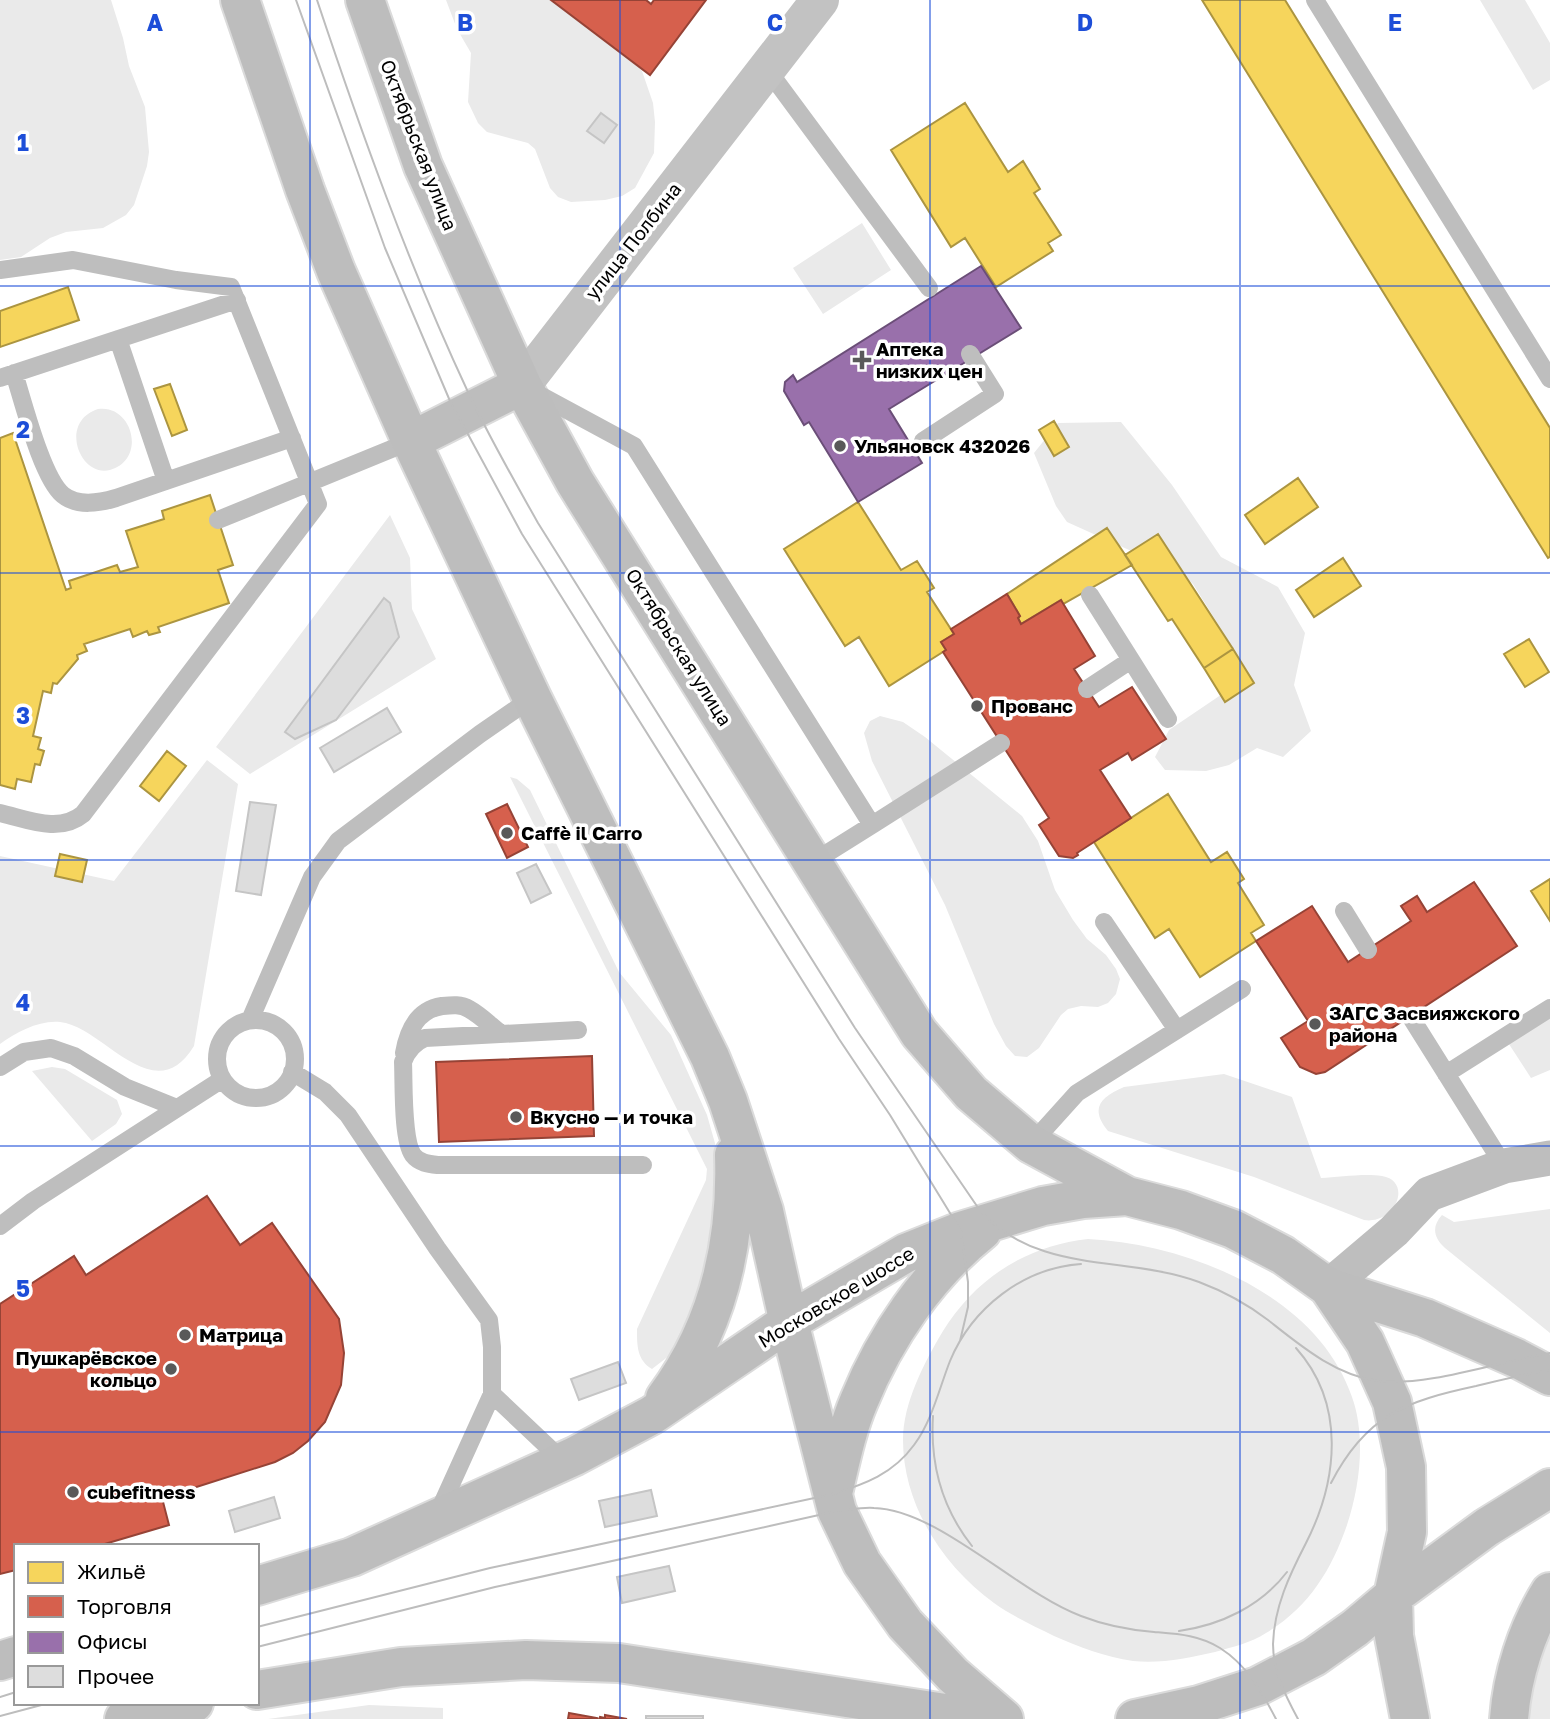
<svg xmlns="http://www.w3.org/2000/svg" width="1550" height="1719" font-family="'Golos Text',sans-serif">
	<style>
		.green { fill: #eaeaea }
		.homes { fill: #f6d55c; stroke: #ac9540; stroke-width: 2 }
		.shops { fill: #d6604d; stroke: #964336; stroke-width: 2 }
		.offices { fill: #9970ab; stroke: #6b4e78; stroke-width: 2 }
		.building { fill: #ddd; stroke: #c5c5c5; stroke-width: 2 }
		.lines { fill: none; stroke-linecap: round; stroke-linejoin: round }
		.primary-casing { stroke: #dbdbdb; stroke-width: 42 }
		.lane { stroke: #bebebe; stroke-width: 18 }
		.street { stroke: #bebebe; stroke-width: 35 }
		.secondary { stroke: #c2c2c2; stroke-width: 38 }
		.primary { stroke: #bdbdbd; stroke-width: 38 }
		.tram { stroke: #bdbdbd; stroke-width: 2 }
		.grid { fill: none; stroke: #1d4ed8; stroke-width: 2; stroke-opacity: 0.55 }
		.poi-dot { fill: #595959; stroke: #fff; stroke-width: 2.5 }
		.labels { text-anchor: middle; stroke-width: 7; stroke-linejoin: round; paint-order: stroke }
		.street-label { font-size: 19px; fill: #000; stroke: #fff }
		.poi-label { font-size: 19px; font-weight: bold; fill: #000; stroke: #fff; text-anchor: start }
		.grid-label { font-size: 23px; text-anchor: middle; font-weight: bold; fill: #1d4ed8; stroke: #fff; stroke-width: 7; stroke-linejoin: round; paint-order: stroke }
	</style>
	<rect width="100%" height="100%" fill="#fff"/>
	<path class="green" d="M 0,0 L 111,0 L 123,38 L 129,66 L 145,107 L 149,152 L 147,166 L 134,205 L 126,215 L 103,228 L 66,232 L 50,238 L 21,257 L 0,260 Z
		M 446,0 L 557,0 L 629,57 L 642,71 L 653,103 L 655,122 L 654,153 L 635,188 L 622,196 L 605,200 L 571,202 L 558,197 L 550,188 L 535,149 L 528,143 L 487,132 L 478,123 L 468,102 L 471,53 L 457,29 Z
		M 1480,0 L 1525,0 L 1550,43 L 1550,80 L 1533,90 Z
		M 862,223 L 891,270 L 823,314 L 793,268 Z
		M 98,409 C 133,404 147,460 110,470 C 80,478 58,422 98,409 Z
		M 1121,422 L 1172,485 L 1221,557 L 1278,587 L 1305,633 L 1294,685 L 1311,731 L 1283,757 L 1257,748 L 1229,765 L 1206,771 L 1165,770 L 1155,757 L 1169,730 L 1240,682 L 1244,666 L 1193,584 L 1164,556 L 1138,554 L 1067,522 L 1056,506 L 1034,453 L 1058,423 Z
		M 390,515 L 410,558 L 412,609 L 436,659 L 250,774 L 216,747 Z
		M 880,716 L 903,722 L 925,737 L 1022,816 L 1038,841 L 1055,890 L 1073,920 L 1087,939 L 1106,955 L 1116,969 L 1120,979 L 1116,994 L 1108,1003 L 1098,1007 L 1081,1006 L 1068,1009 L 1061,1015 L 1039,1048 L 1027,1057 L 1015,1056 L 1006,1046 L 994,1024 L 945,905 L 872,761 L 864,733 L 870,721 Z
		M 207,760 L 238,784 L 194,1046 C 154,1112 103,1026 60,1022 C 39,1020 17,1032 0,1044 L 0,856 L 114,881 Z
		M 510,777 L 517,779 L 530,790 L 619,972 L 671,1035 L 707,1115 L 720,1161 L 723,1209 L 683,1345 L 652,1369 C 637,1360 637,1346 637,1329 L 706,1180 L 707,1169 Z
		M 1550,1014 L 1550,1070 L 1531,1078 L 1507,1041 Z
		M 52,1067 L 65,1069 L 117,1100 L 122,1114 L 116,1124 L 92,1141 L 32,1071 Z
		M 1224,1074 L 1292,1097 L 1321,1178 C 1339,1177 1365,1173 1382,1176 C 1413,1181 1396,1225 1364,1220 L 1254,1177 L 1108,1131 C 1089,1108 1101,1097 1124,1087 Z
		M 1550,1209 L 1550,1333 L 1445,1248 C 1434,1238 1431,1227 1442,1215 L 1454,1222 Z
		M 1088,1239 C 1187,1244 1317,1294 1352,1397 C 1366,1436 1360,1486 1347,1525 C 1331,1571 1308,1608 1266,1633 C 1251,1643 1232,1647 1215,1652 C 1189,1658 1160,1664 1133,1661 C 1106,1657 1079,1647 1054,1636 C 1034,1626 1012,1616 994,1603 C 943,1566 903,1505 903,1440 C 903,1403 924,1363 943,1331 C 976,1278 1026,1246 1088,1239 Z
		M 1550,1624 L 1550,1719 L 1525,1719 L 1549,1626 Z
		M 369,1705 L 443,1708 L 443,1719 L 268,1719 Z"/>
	<path class="homes" d="M 1202,0 L 1285,0 L 1550,428 L 1550,557 L 1548,558 Z
		M 965,103 L 1008,172 L 1023,161 L 1040,189 L 1034,193 L 1061,235 L 1048,243 L 1053,251 L 996,287 L 965,238 L 951,247 L 891,150 Z
		M 68,287 L 79,320 L 0,347 L 0,311 Z
		M 170,384 L 187,430 L 172,436 L 154,389 Z
		M 1054,421 L 1069,447 L 1054,456 L 1039,430 Z
		M 13,433 L 66,590 L 71,588 L 69,581 L 117,565 L 120,572 L 138,567 L 126,531 L 164,519 L 162,511 L 210,495 L 233,565 L 218,570 L 229,603 L 158,627 L 160,632 L 149,635 L 147,631 L 133,637 L 130,629 L 84,644 L 87,651 L 77,655 L 78,659 L 57,684 L 53,683 L 51,693 L 43,691 L 33,736 L 41,738 L 38,749 L 44,751 L 40,765 L 35,764 L 31,782 L 17,779 L 15,789 L 0,785 L 0,438 Z
		M 1298,478 L 1318,507 L 1265,544 L 1245,515 Z
		M 858,502 L 901,570 L 917,561 L 934,588 L 927,592 L 954,634 L 941,642 L 946,650 L 889,686 L 859,637 L 845,646 L 784,549 Z
		M 1107,528 L 1132,565 L 1063,604 L 1061,600 L 1021,624 L 1018,618 L 1020,616 L 1007,594 Z
		M 1158,534 L 1233,649 L 1204,668 L 1172,619 L 1168,621 L 1125,555 Z
		M 1343,558 L 1361,586 L 1314,617 L 1296,590 Z
		M 1529,639 L 1549,672 L 1525,687 L 1504,654 Z
		M 1233,649 L 1254,683 L 1225,702 L 1204,668 Z
		M 167,751 L 186,766 L 159,801 L 140,786 Z
		M 1168,794 L 1211,862 L 1227,852 L 1244,879 L 1238,883 L 1264,925 L 1251,933 L 1256,941 L 1200,977 L 1169,929 L 1155,938 L 1094,842 Z
		M 60,854 L 87,860 L 82,882 L 55,876 Z
		M 1550,879 L 1550,921 L 1531,891 Z"/>
	<path class="shops" d="M 551,0 L 646,0 L 651,4 L 654,0 L 706,0 L 650,75 Z
		M 1007,594 L 1020,616 L 1018,618 L 1021,624 L 1061,600 L 1095,656 L 1074,669 L 1099,707 L 1132,687 L 1166,739 L 1132,760 L 1128,753 L 1100,770 L 1131,818 L 1077,853 L 1078,855 L 1073,858 L 1059,856 L 1039,825 L 1049,818 L 943,652 L 946,650 L 941,642 L 954,634 L 951,629 Z
		M 507,804 L 528,847 L 507,858 L 486,814 Z
		M 1474,882 L 1517,946 L 1325,1072 L 1316,1074 L 1300,1067 L 1281,1038 L 1308,1021 L 1256,941 L 1312,906 L 1348,962 L 1411,921 L 1401,906 L 1417,896 L 1427,912 Z
		M 592,1056 L 594,1136 L 439,1142 L 436,1062 Z
		M 207,1196 L 240,1245 L 272,1223 L 339,1319 L 344,1353 L 341,1385 L 325,1422 L 308,1441 L 293,1453 L 275,1462 L 162,1498 L 169,1525 L 98,1546 L 16,1546 L 16,1570 L 0,1574 L 0,1304 L 74,1256 L 86,1275 Z
		M 569,1713 L 597,1718 L 597,1719 L 568,1719 Z
		M 605,1715 L 627,1719 L 599,1719 L 600,1717 L 605,1718 Z"/>
	<path class="offices" d="M 981,266 L 1021,328 L 889,409 L 922,463 L 858,502 L 809,422 L 804,425 L 784,391 L 785,382 L 793,375 L 797,382 Z"/>
	<path class="building" d="M 601,113 L 617,125 L 604,143 L 587,131 Z
		M 384,598 L 390,603 L 399,637 L 336,720 L 295,739 L 285,732 Z
		M 387,708 L 401,732 L 334,772 L 320,748 Z
		M 250,802 L 276,805 L 261,895 L 236,891 Z
		M 536,864 L 551,893 L 531,903 L 517,873 Z
		M 618,1362 L 626,1383 L 579,1400 L 571,1379 Z
		M 651,1490 L 657,1516 L 605,1527 L 599,1501 Z
		M 274,1497 L 280,1518 L 235,1532 L 229,1511 Z
		M 669,1566 L 675,1591 L 622,1603 L 617,1577 Z
		M 646,1716 L 703,1716 L 703,1719 L 646,1719 Z"/>
	<g class="lines">
		<defs>
			<path id="primary" d="M 240,0 L 305,190 L 336,271 L 411,441 L 532,698 L 710,1057 L 728,1101 L 764,1211 L 786,1310 L 837,1511 L 862,1563 L 905,1624 L 953,1675 L 1004,1719
				M 365,0 L 423,166 L 522,385 L 575,482 L 919,1033 L 971,1093 L 1031,1144 L 1127,1196
				M 411,441 L 522,385
				M 1328,1287 L 1365,1342 L 1392,1402 L 1406,1467 L 1407,1532 L 1393,1596 L 1394,1636 L 1410,1719
				M 665,1398 C 718,1327 737,1242 734,1155
				M 834,1489 C 841,1459 847,1429 859,1401 C 885,1337 928,1274 982,1231
				M 257,1586 L 352,1557 L 575,1456 L 652,1415 L 790,1321 L 906,1253 L 961,1231 L 1043,1206 L 1083,1199 L 1127,1196 L 1181,1210 L 1233,1229 L 1283,1255 L 1328,1287 L 1425,1318 L 1516,1358 L 1550,1376
				M 0,1661 L 16,1656
				M 257,1690 L 401,1667 L 526,1660 L 619,1663 L 984,1719
				M 124,1719 L 194,1703
				M 1135,1719 L 1199,1705 L 1258,1686 L 1314,1657 L 1355,1628 L 1393,1596 L 1487,1527 L 1550,1488
				M 1509,1719 C 1512,1676 1527,1629 1550,1592"/>
		</defs>
		<use href="#primary" class="primary-casing"/>
		<path class="lane" d="M 1315,0 L 1550,379
			M 767,69 L 929,288
			M 0,270 L 73,260 L 176,280 L 231,287 L 318,504 L 83,814 C 59,834 27,819 0,813
			M 118,339 L 166,481
			M 14,373 C 23,401 42,478 63,495 C 78,507 99,503 116,498 L 292,438
			M 0,378 L 237,300
			M 534,392 L 634,446 L 872,825 L 813,862
			M 923,441 L 995,394 L 970,354
			M 218,520 L 411,441
			M 1131,660 L 1168,719
			M 1087,689 L 1131,660 L 1090,595
			M 872,825 L 1001,743
			M 1344,911 L 1368,950
			M 1104,922 L 1177,1030
			M 1410,1016 L 1504,1166
			M 250,1020 L 312,877 L 338,841 L 480,734 L 532,698
			M217 1059a39 39 0 1 1 78 0a39 39 0 1 1-78 0Z
			M 578,1030 L 425,1038 C 413,1043 407,1051 403,1062 C 404,1083 402,1140 413,1155 C 419,1163 429,1164 438,1165 L 643,1165
			M 404,1053 C 408,1030 417,1010 442,1006 C 452,1005 461,1004 469,1009 C 480,1015 490,1025 500,1033
			M 0,1067 L 24,1052 L 51,1048 L 74,1056 L 125,1087 L 177,1108
			M 292,1072 L 325,1092 L 348,1115 L 437,1248 L 489,1320 L 492,1347 L 492,1394 L 438,1513
			M 1446,1074 L 1550,1008
			M 1031,1144 L 1077,1093 L 1242,989
			M 0,1226 L 33,1201 L 218,1082 L 221,1076
			M 492,1394 L 563,1461"/>
		<path class="street" d="M 1328,1287 L 1394,1231 L 1429,1194 L 1504,1166 L 1550,1158"/>
		<path class="secondary" d="M 522,385 L 820,0"/>
		<use href="#primary" class="primary"/>
		<path class="tram" d="M 296,0 L 385,248 L 450,401 L 522,534 L 839,1039 L 890,1115 L 961,1231 L 968,1282 L 968,1307 L 960,1341
			M 317,0 C 361,132 409,266 468,392 C 489,437 514,480 538,523 L 855,1028 L 981,1212 C 1040,1275 1126,1255 1199,1282 C 1223,1291 1247,1304 1268,1320 C 1301,1346 1335,1375 1378,1381 C 1427,1387 1500,1361 1550,1353
			M 1296,1348 C 1346,1404 1338,1480 1306,1543 C 1290,1574 1274,1607 1273,1644 C 1273,1671 1285,1695 1298,1719
			M 933,1416 C 930,1464 941,1507 972,1546
			M 1331,1483 C 1366,1415 1406,1401 1476,1386 C 1501,1380 1525,1374 1550,1370
			M 257,1627 L 490,1568 L 833,1494 C 865,1484 893,1474 914,1445 C 932,1421 939,1389 950,1361 C 972,1308 1023,1268 1081,1264
			M 1179,1631 C 1221,1625 1261,1606 1287,1572
			M 257,1647 L 495,1587 L 837,1511 C 849,1510 862,1507 874,1508 C 939,1510 1017,1592 1081,1616 C 1104,1625 1129,1630 1154,1632 C 1178,1634 1199,1635 1220,1648 C 1247,1665 1262,1692 1276,1719
			M 0,1697 L 16,1692
			M 0,1716 L 49,1703"/>
	</g>
	<path class="grid" d="M 310,0 L 310,1719M 620,0 L 620,1719M 930,0 L 930,1719M 1240,0 L 1240,1719M 0,286 L 1550,286M 0,573 L 1550,573M 0,860 L 1550,860M 0,1146 L 1550,1146M 0,1432 L 1550,1432"/>
	<g class="poi-dot">
		<path d="M858.5 349.5h7v7h7v7h-7v7h-7v-7h-7v-7h7z"/>
		<circle cx="840" cy="446" r="7"/>
		<circle cx="977" cy="706" r="7"/>
		<circle cx="507" cy="833" r="7"/>
		<circle cx="1315" cy="1024" r="7"/>
		<circle cx="516" cy="1117" r="7"/>
		<circle cx="185" cy="1335" r="7"/>
		<circle cx="171" cy="1369" r="7"/>
		<circle cx="73" cy="1492" r="7"/>
	</g>
	<g class="labels">
		<g class="street-label">
			<text transform="translate(419 145) rotate(69)" y="7">Октябрьская улица</text>
			<text transform="translate(633 241) rotate(-52)" y="7">улица Полбина</text>
			<text transform="translate(679 647) rotate(58)" y="7">Октябрьская улица</text>
			<text transform="translate(836 1297) rotate(-31)" y="7">Московское шоссе</text>
		</g>
		<g class="poi-label">
			<text x="876" y="356">Аптека<tspan x="876" dy="22">низких цен</tspan></text>
			<text x="854" y="453">Ульяновск 432026</text>
			<text x="991" y="713">Прованс</text>
			<text x="521" y="840">Caffè il Carro</text>
			<text x="1329" y="1020">ЗАГС Засвияжского<tspan x="1329" dy="22">района</tspan></text>
			<text x="530" y="1124">Вкусно — и точка</text>
			<text x="199" y="1342">Матрица</text>
			<text x="157" y="1365" text-anchor="end">Пушкарёвское<tspan x="157" dy="22">кольцо</tspan></text>
			<text x="87" y="1499">cubefitness</text>
		</g>
	</g>
	<g class="grid-label">
		<text x="155" y="31">A</text>
		<text x="465" y="31">B</text>
		<text x="775" y="31">C</text>
		<text x="1085" y="31">D</text>
		<text x="1395" y="31">E</text>
		<text x="23" y="151">1</text>
		<text x="23" y="438">2</text>
		<text x="23" y="724">3</text>
		<text x="23" y="1011">4</text>
		<text x="23" y="1297">5</text>
	</g>
	<rect x="14" y="1544" width="245" height="161" fill="#ffffff" stroke="#999999" stroke-width="2"/>
	<rect x="28" y="1562" width="35" height="21" fill="#f6d55c" stroke="#999999" stroke-width="2"/>
	<text x="77" y="1579" font-size="21" fill="#000000">Жильё</text>
	<rect x="28" y="1596" width="35" height="21" fill="#d6604d" stroke="#999999" stroke-width="2"/>
	<text x="77" y="1614" font-size="21" fill="#000000">Торговля</text>
	<rect x="28" y="1632" width="35" height="21" fill="#9970ab" stroke="#999999" stroke-width="2"/>
	<text x="77" y="1649" font-size="21" fill="#000000">Офисы</text>
	<rect x="28" y="1666" width="35" height="21" fill="#dddddd" stroke="#999999" stroke-width="2"/>
	<text x="77" y="1684" font-size="21" fill="#000000">Прочее</text>
</svg>
